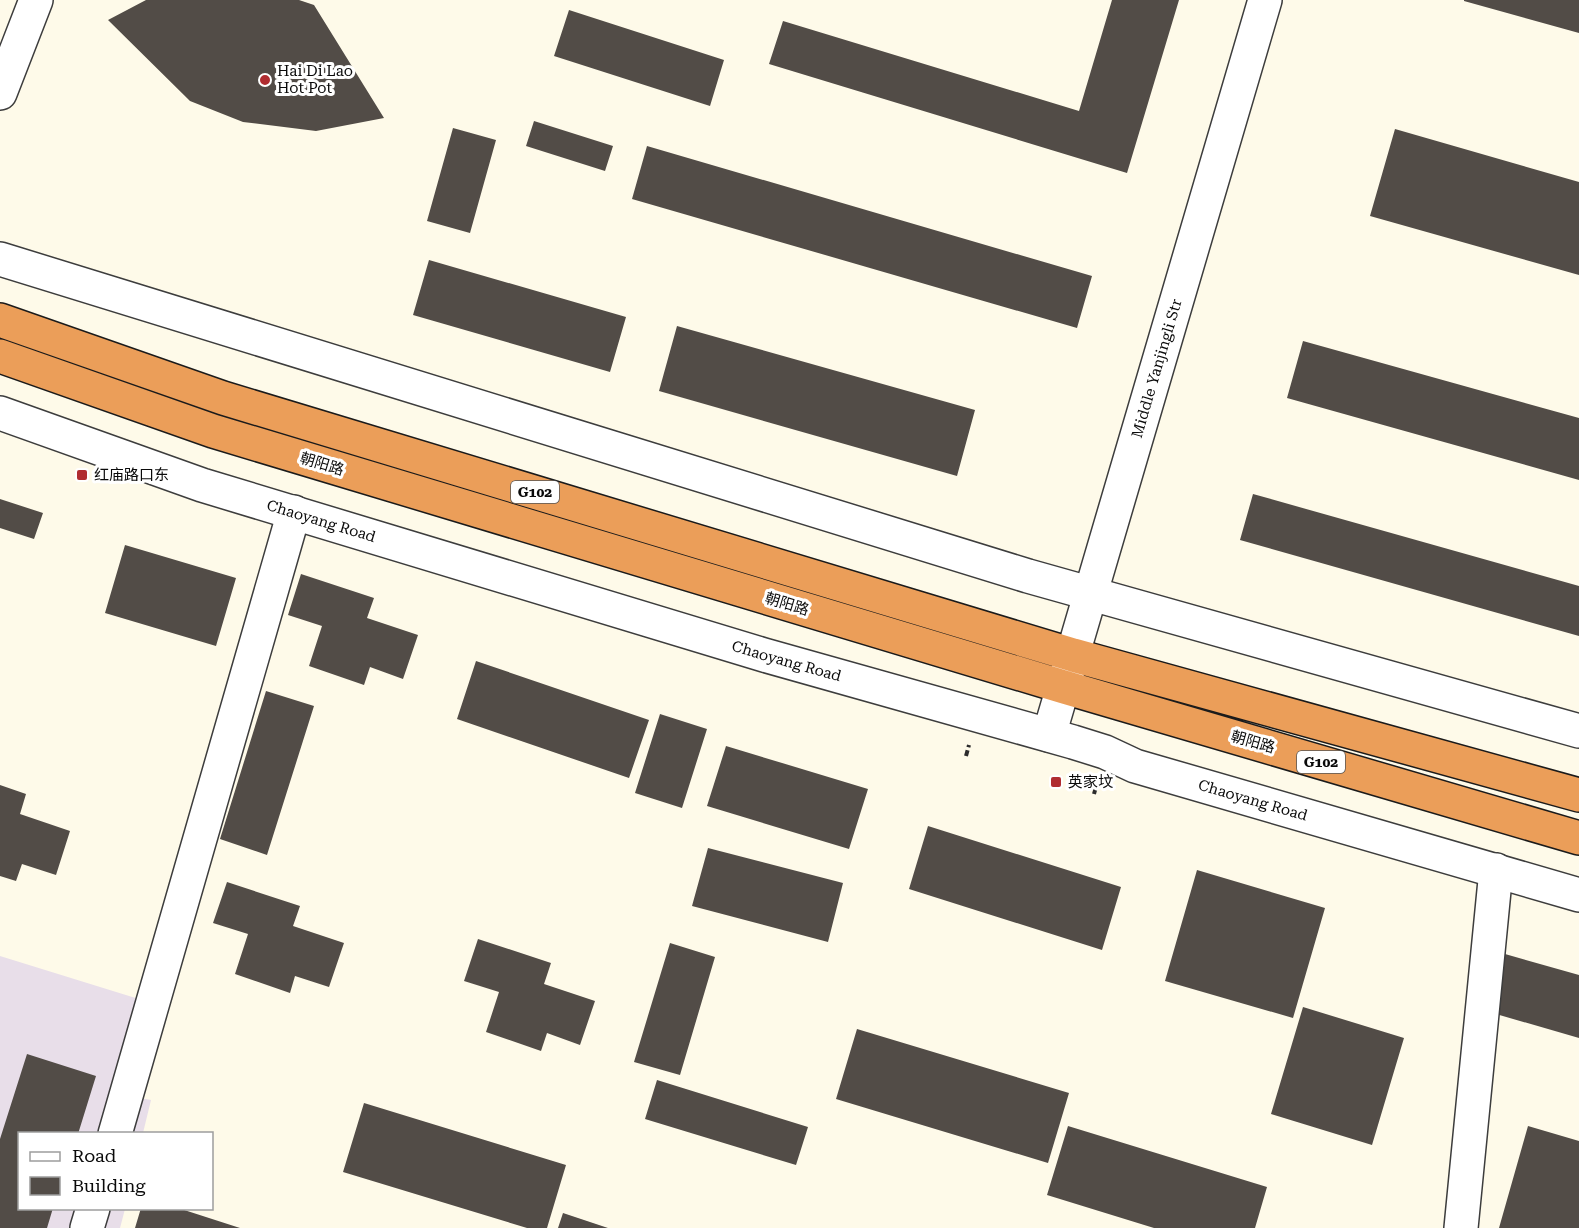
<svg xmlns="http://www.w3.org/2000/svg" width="1579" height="1228" font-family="'Roboto Serif','Noto Sans SC',serif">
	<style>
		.industrial { fill: #e8dee9 }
		.building { fill: #524c47 }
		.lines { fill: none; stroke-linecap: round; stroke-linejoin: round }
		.minor-casing { stroke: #3d3d3d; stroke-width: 36 }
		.highway-casing { stroke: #1b1b1b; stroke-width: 36 }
		.path { stroke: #2c2c2c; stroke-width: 4; stroke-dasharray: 6 3; stroke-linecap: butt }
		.minor { stroke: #fff; stroke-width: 33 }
		.highway { stroke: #eb9e59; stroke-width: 33 }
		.poi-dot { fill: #b02c30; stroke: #fff; stroke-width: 2 }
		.labels { text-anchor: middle; stroke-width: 6; stroke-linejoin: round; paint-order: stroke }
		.shield { fill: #fff; stroke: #545454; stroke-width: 1.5 }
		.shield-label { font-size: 14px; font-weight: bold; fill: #0a0a0a }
		.poi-label { font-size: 15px; fill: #0a0a0a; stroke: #fff; text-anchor: start }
		.street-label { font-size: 15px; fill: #0a0a0a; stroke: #fff }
	</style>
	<rect width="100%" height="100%" fill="#fefae9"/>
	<path class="industrial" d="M 0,956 L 142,1000 L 120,1094 L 151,1100 L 143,1133 L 20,1134 L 20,1208 L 125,1209 L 120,1228 L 0,1228 Z"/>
	<path class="building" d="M 146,0 L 299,0 L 314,5 L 384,118 L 316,131 L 243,122 L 190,101 L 108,20 Z
		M 1112,0 L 1179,0 L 1127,173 L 769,64 L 783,21 L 1079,111 Z
		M 1464,0 L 1579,0 L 1579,33 L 1464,1 Z
		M 569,10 L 724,60 L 710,106 L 554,56 Z
		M 534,121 L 613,146 L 605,171 L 526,146 Z
		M 453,128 L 496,140 L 470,233 L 427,221 Z
		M 1395,129 L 1579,182 L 1579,275 L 1370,216 Z
		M 647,146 L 1092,276 L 1077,328 L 632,199 Z
		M 429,260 L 626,317 L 610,372 L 413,315 Z
		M 677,326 L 975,410 L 957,476 L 659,391 Z
		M 1303,341 L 1579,418 L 1579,480 L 1287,398 Z
		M 1253,494 L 1579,586 L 1579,636 L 1240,540 Z
		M 0,499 L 43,513 L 34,539 L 0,528 Z
		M 125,545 L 236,578 L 216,646 L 105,613 Z
		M 301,574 L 374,598 L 367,618 L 418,635 L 403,679 L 370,667 L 364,685 L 309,666 L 322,626 L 288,615 Z
		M 476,661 L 649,720 L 629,778 L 457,719 Z
		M 266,691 L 314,706 L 267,855 L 220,839 Z
		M 660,714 L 707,729 L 682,808 L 635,793 Z
		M 726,746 L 868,789 L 849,849 L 707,806 Z
		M 0,785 L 26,794 L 20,814 L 70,831 L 56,875 L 22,864 L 16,881 L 0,876 Z
		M 928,826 L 1121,887 L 1102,950 L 909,889 Z
		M 708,848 L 843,883 L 828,942 L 692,906 Z
		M 1197,870 L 1325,908 L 1293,1018 L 1165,981 Z
		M 227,882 L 300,906 L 293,926 L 344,943 L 329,987 L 295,976 L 290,993 L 235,974 L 248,934 L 213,923 Z
		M 478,939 L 551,963 L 544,984 L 595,1001 L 580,1045 L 547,1033 L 541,1051 L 486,1032 L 499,992 L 464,981 Z
		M 670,943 L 715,957 L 680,1075 L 634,1062 Z
		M 1505,954 L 1579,975 L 1579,1038 L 1489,1012 Z
		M 1303,1007 L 1404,1038 L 1372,1145 L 1271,1114 Z
		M 857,1029 L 1069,1093 L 1048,1163 L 836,1099 Z
		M 27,1054 L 96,1076 L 78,1134 L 20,1134 L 20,1208 L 53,1208 L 47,1228 L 0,1228 L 0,1139 Z
		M 657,1080 L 808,1127 L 796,1165 L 645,1119 Z
		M 364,1103 L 566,1165 L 547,1228 L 527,1228 L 343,1172 Z
		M 1068,1126 L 1267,1187 L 1255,1228 L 1154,1228 L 1047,1195 Z
		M 1528,1126 L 1579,1141 L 1579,1228 L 1499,1228 Z
		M 141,1208 L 178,1208 L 240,1228 L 135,1228 Z
		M 563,1213 L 608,1228 L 558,1228 Z"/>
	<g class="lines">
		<defs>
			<g id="minor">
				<path d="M 0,93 L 36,0"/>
				<path d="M 0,259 L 1028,576 L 1579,731"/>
				<path id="s1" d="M 0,413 L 202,485 L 764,655 L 1073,742 L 1105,752 L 1135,766 L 1579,895"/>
				<path id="s2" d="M 1049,735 L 1265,0"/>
				<path d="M 115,1134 L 294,512"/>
				<path d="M 87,1228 L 93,1208"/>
				<path d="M 1461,1228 L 1496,870"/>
			</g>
			<path id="highway" d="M 0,320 L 223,398 L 1073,655 L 1579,795
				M 0,356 L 213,431 L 1064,687 L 1579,838"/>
		</defs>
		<use href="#minor" class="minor-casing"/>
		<use href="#highway" class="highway-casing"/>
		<path class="path" d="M 966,756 L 969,745
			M 1094,794 L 1097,783"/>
		<use href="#minor" class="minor"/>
		<use href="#highway" class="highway"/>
	</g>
	<g class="poi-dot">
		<circle cx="265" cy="80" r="6"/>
		<rect x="76" y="469" width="12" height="12" rx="3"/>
		<rect x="1050" y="776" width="12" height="12" rx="3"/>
	</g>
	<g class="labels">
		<g class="shield">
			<rect x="511" y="481" width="48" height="22" rx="4.5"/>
			<rect x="1297" y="751" width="48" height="22" rx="4.5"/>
		</g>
		<g class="shield-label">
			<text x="535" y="497">G102</text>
			<text x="1321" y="767">G102</text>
		</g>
		<g class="poi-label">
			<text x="277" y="76">Hai Di Lao<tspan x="277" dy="17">Hot Pot</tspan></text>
			<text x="94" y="480">红庙路口东</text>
			<text x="1068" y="787">英家坟</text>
		</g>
		<g class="street-label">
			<text dy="5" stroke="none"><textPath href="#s2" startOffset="382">Middle Yanjingli Str</textPath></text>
			<text transform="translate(322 464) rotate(17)" y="5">朝阳路</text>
			<text dy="5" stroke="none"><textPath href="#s1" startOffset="339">Chaoyang Road</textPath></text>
			<text transform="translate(787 604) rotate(17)" y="5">朝阳路</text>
			<text dy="5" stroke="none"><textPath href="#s1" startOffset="825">Chaoyang Road</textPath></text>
			<text transform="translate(1253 742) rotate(16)" y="5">朝阳路</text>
			<text dy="5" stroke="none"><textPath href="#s1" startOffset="1312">Chaoyang Road</textPath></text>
		</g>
	</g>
	<rect x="18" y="1132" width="195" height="78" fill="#ffffff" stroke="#9d9d9d" stroke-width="1.5"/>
	<rect x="30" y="1152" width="30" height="9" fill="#ffffff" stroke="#9d9d9d" stroke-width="1.5"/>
	<text x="72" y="1162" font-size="18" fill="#0a0a0a">Road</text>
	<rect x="30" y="1177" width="30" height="18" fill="#524c47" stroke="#9d9d9d" stroke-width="1.5"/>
	<text x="72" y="1192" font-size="18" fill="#0a0a0a">Building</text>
</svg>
